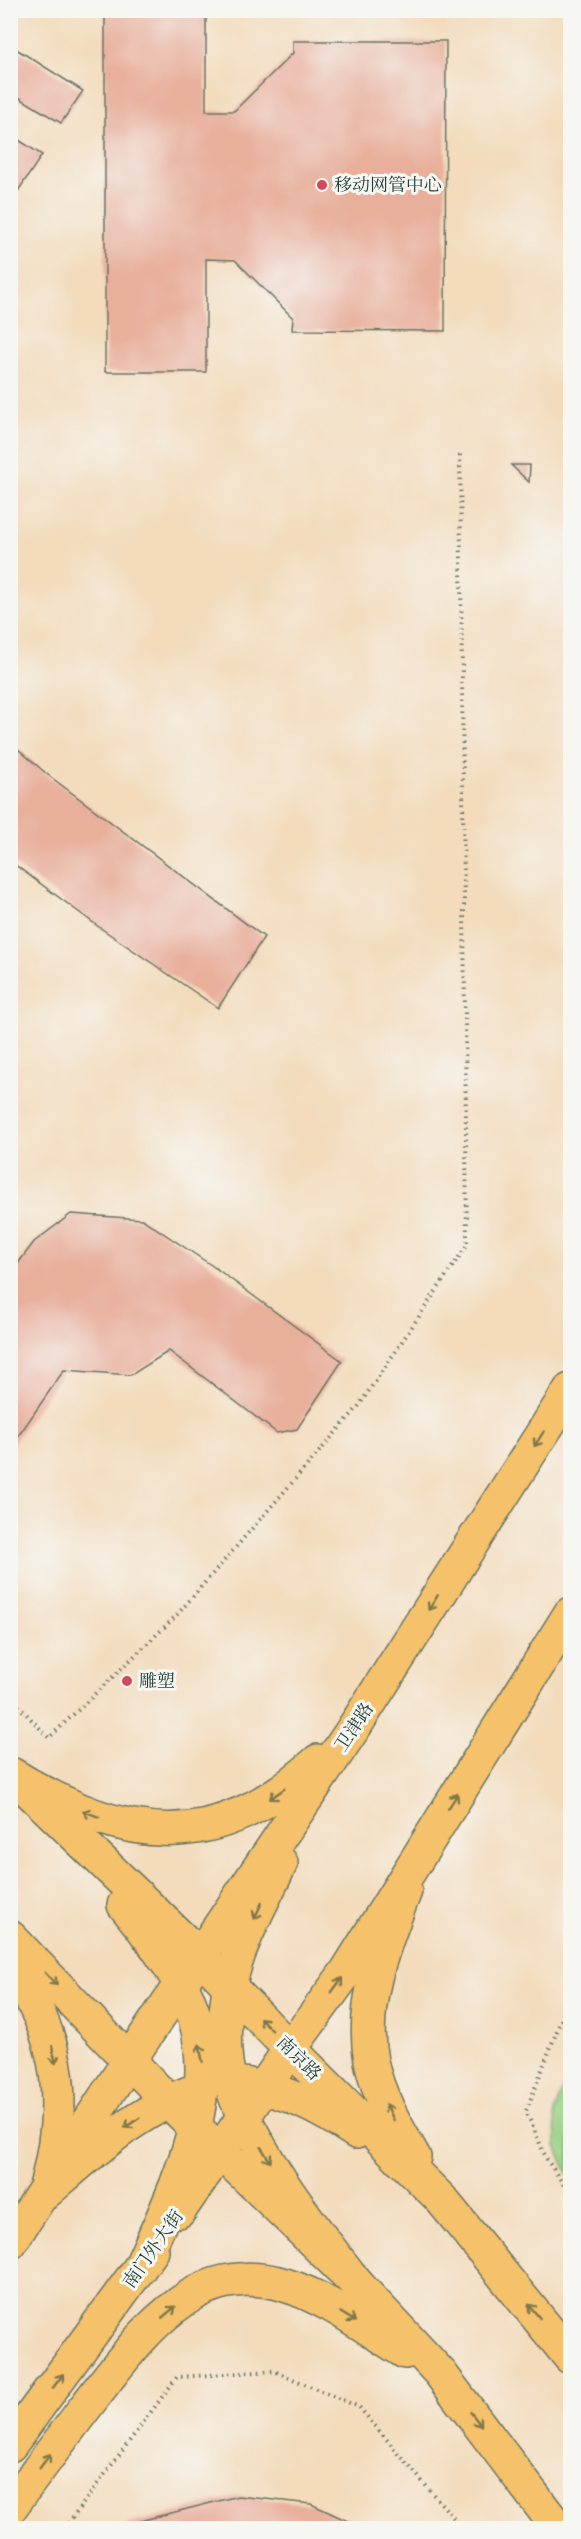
<svg xmlns="http://www.w3.org/2000/svg" width="581" height="2539" font-family="'IM FELL DW Pica','Noto Serif SC',serif">
	<style>
		.green { fill: #99cf80; stroke: #5c865a; stroke-width: 1.5 }
		.building { fill: #e8af9b }
		.lines { fill: none; stroke-linecap: round; stroke-linejoin: round }
		.major-casing { stroke: #697464; stroke-width: 36 }
		.highway-casing { stroke: #697464; stroke-width: 36 }
		.path { stroke: #697464; stroke-width: 4; stroke-dasharray: 1.5 4.5; stroke-linecap: butt }
		.major { stroke: #f5c16b; stroke-width: 33 }
		.highway { stroke: #f5c16b; stroke-width: 33 }
		.oneway { stroke: #7f784d }
		.poi-dot { fill: #d1495b; stroke: #f6f6f2; stroke-width: 2 }
		.labels { text-anchor: middle; stroke-width: 6; stroke-linejoin: round; paint-order: stroke }
		.poi-label { font-size: 18px; fill: #1f3d34; stroke: #f6f6f2; text-anchor: start }
		.street-label { font-size: 18px; fill: #1f3d34; stroke: #f6f6f2 }
	</style>
	<rect width="100%" height="100%" fill="#f6f6f2"/>
	<filter id="ink" filterUnits="userSpaceOnUse"><feTurbulence type="fractalNoise" baseFrequency=".0167" numOctaves="2"/><feDisplacementMap in="SourceGraphic" scale="12" xChannelSelector="R" yChannelSelector="G"/><feConvolveMatrix kernelMatrix="1 2 1 2 8 2 1 2 1" color-interpolation-filters="sRGB"/></filter>
	<filter id="wash" filterUnits="userSpaceOnUse"><feTurbulence type="fractalNoise" baseFrequency=".008" numOctaves="4" result="noise"/><feDisplacementMap in="SourceGraphic" scale="24" xChannelSelector="R" yChannelSelector="G"/><feGaussianBlur stdDeviation="1.35" result="paint"/><feColorMatrix in="noise" values="0 0 0 0 0 0 0 0 0 0 0 0 0 0 0 0 0 1.4 0 .05"/><feComposite in="paint" operator="in"/></filter>
	<g filter="url(#wash)">
		<rect width="100%" height="100%" fill="#f3dbbc"/>
		<path class="green" d="M 570,2067 L 570,2178 L 556,2146 L 555,2111 Z"/>
		<g id="blocks">
			<path class="building" d="M 105,10 L 206,10 L 206,111 L 234,111 L 293,53 L 293,41 L 446,41 L 445,331 L 292,330 L 293,318 L 235,260 L 206,259 L 206,372 L 105,372 Z
				M 10,45 L 83,91 L 61,123 L 10,92 Z
				M 11,135 L 42,155 L 10,203 L 10,136 Z
				M 511,465 L 530,465 L 529,482 Z
				M 10,742 L 48,775 L 264,937 L 218,1008 L 99,927 L 10,861 Z
				M 71,1214 L 142,1219 L 217,1269 L 342,1361 L 297,1429 L 277,1433 L 169,1351 L 131,1375 L 64,1370 L 10,1448 L 10,1274 L 34,1242 Z
				M 238,2496 L 311,2504 L 363,2528 L 123,2528 L 128,2524 Z"/>
		</g>
	</g>
	<g filter="url(#ink)">
		<use href="#blocks" fill-opacity="0" stroke="#697464" stroke-width="1.5"/>
		<g class="lines">
			<defs>
				<path id="major" d="M 23,1785 L 199,1955 L 290,2049 L 441,2199 L 570,2357
					M 405,1891 C 384,1944 360,2003 371,2061 C 378,2095 397,2128 414,2157
					M 124,1905 C 144,1929 164,1956 180,1983 C 233,2076 179,2181 140,2268
					M 10,1937 L 168,2101 L 356,2283 L 440,2373 L 558,2528
					M 10,1965 C 64,2040 68,2106 44,2194
					M 242,2084 C 283,2088 323,2110 356,2132
					M 44,2194 C 88,2156 134,2113 189,2093
					M 179,2211 L 290,2049
					M 10,2243 L 130,2059
					M 10,2445 L 152,2251
					M 10,2508 C 34,2475 59,2442 84,2409 C 118,2365 154,2312 205,2288 C 230,2277 260,2277 285,2285 C 328,2298 367,2329 405,2352"/>
				<path id="highway" d="M 11,1774 C 126,1844 214,1856 318,1761
					M 281,1863 C 262,1903 237,1945 229,1989 C 224,2019 221,2054 231,2084 C 252,2150 313,2228 356,2283
					M 290,2049 L 347,1971 L 570,1614
					M 130,2059 L 353,1729 L 570,1390"/>
			</defs>
			<use href="#major" class="major-casing"/>
			<use href="#highway" class="highway-casing"/>
			<path class="path" d="M 10,1697 L 49,1738 L 175,1617 L 358,1407 L 467,1245 L 460,452
				M 570,1997 L 526,2111 L 546,2158 L 570,2195
				M 65,2528 L 177,2377 L 274,2371 L 359,2407 L 462,2528"/>
			<use href="#major" class="major"/>
			<use href="#highway" class="highway"/>
		</g>
		<defs><path id="oneway-shaft" d="M-6 0H5M1.5-3L5.5 0L1.5 3" fill="none" stroke-width="1.6" stroke-linecap="round" stroke-linejoin="round" transform="scale(1.5)"/></defs>
		<g class="oneway">
			<use href="#oneway-shaft" transform="translate(539 1439) rotate(123)"/>
			<use href="#oneway-shaft" transform="translate(433 1603) rotate(122)"/>
			<use href="#oneway-shaft" transform="translate(277 1794) rotate(145)"/>
			<use href="#oneway-shaft" transform="translate(453 1801) rotate(-58)"/>
			<use href="#oneway-shaft" transform="translate(91 1814) rotate(-160)"/>
			<use href="#oneway-shaft" transform="translate(258 1911) rotate(115)"/>
			<use href="#oneway-shaft" transform="translate(51 1979) rotate(46)"/>
			<use href="#oneway-shaft" transform="translate(337 1985) rotate(-54)"/>
			<use href="#oneway-shaft" transform="translate(266 2024) rotate(-134)"/>
			<use href="#oneway-shaft" transform="translate(201 2053) rotate(-100)"/>
			<use href="#oneway-shaft" transform="translate(54 2055) rotate(78)"/>
			<use href="#oneway-shaft" transform="translate(390 2112) rotate(-115)"/>
			<use href="#oneway-shaft" transform="translate(132 2123) rotate(147)"/>
			<use href="#oneway-shaft" transform="translate(266 2155) rotate(58)"/>
			<use href="#oneway-shaft" transform="translate(534 2311) rotate(-129)"/>
			<use href="#oneway-shaft" transform="translate(169 2312) rotate(-40)"/>
			<use href="#oneway-shaft" transform="translate(348 2317) rotate(32)"/>
			<use href="#oneway-shaft" transform="translate(58 2381) rotate(-54)"/>
			<use href="#oneway-shaft" transform="translate(476 2419) rotate(52)"/>
			<use href="#oneway-shaft" transform="translate(45 2461) rotate(-53)"/>
		</g>
	</g>
	<g class="poi-dot">
		<circle cx="322" cy="185" r="6"/>
		<circle cx="127" cy="1681" r="6"/>
	</g>
	<g class="labels">
		<g class="poi-label">
			<text x="334" y="191">移动网管中心</text>
			<text x="139" y="1687">雕塑</text>
		</g>
		<g class="street-label">
			<text transform="translate(354 1727) rotate(-57)" y="6">卫津路</text>
			<text transform="translate(299 2058) rotate(45)" y="6">南京路</text>
			<text transform="translate(153 2249) rotate(-55)" y="6">南门外大街</text>
		</g>
	</g>
	<rect width="581" height="2539" fill="none" stroke="#f6f6f2" stroke-width="36"/>
</svg>
